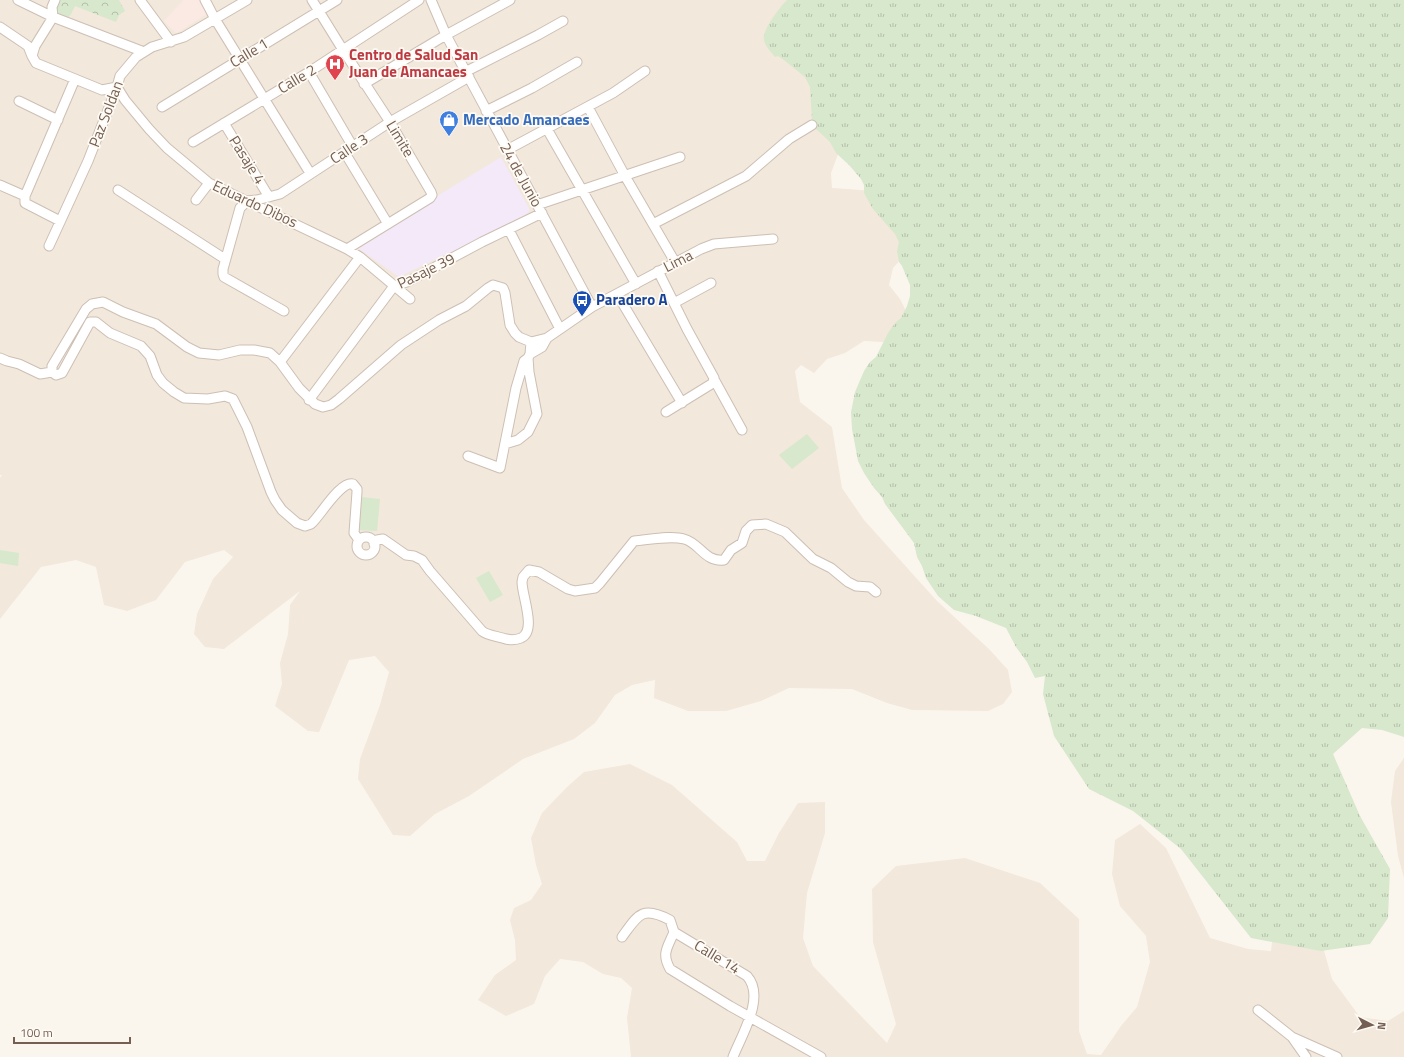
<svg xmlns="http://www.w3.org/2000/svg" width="1404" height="1057" font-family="'Titillium Web',sans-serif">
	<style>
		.residential { fill: #f2e8dc }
		.commercial { fill: #faeae3 }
		.education { fill: #f3e9f8 }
		.grass { fill: url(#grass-tufts) }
		.park { fill: url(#park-crowns) }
		.pitch { fill: #d7e8cc }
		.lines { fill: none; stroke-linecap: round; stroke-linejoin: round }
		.minor-casing { stroke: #cdbfb4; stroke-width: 11 }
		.minor { stroke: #fff; stroke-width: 9 }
		.labels { text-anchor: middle; stroke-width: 3.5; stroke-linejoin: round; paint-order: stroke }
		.street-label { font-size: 15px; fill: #755f52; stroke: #fefaf4 }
		.health-label { font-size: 15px; font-weight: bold; fill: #be3a42; stroke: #fefaf4; text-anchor: start }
		.shop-label { font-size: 15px; font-weight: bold; fill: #366cbe; stroke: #fefaf4; text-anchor: start }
		.transit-label { font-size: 15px; font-weight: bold; fill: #164399; stroke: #fefaf4; text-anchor: start }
	</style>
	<defs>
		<pattern id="grass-tufts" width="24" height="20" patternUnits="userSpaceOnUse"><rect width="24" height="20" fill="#d7e8cc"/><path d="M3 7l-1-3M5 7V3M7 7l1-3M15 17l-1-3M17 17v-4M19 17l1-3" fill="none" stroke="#b3bfa8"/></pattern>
		<pattern id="park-crowns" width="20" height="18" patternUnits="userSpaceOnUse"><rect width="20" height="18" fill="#d7e8cc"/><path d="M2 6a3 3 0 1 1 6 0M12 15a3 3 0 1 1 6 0" fill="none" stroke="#b3bfa8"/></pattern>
	</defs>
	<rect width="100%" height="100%" fill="#fbf6ed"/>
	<path class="residential" d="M 0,0 L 1002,0 L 846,133 L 831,173 L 832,188 L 876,191 L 895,217 L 902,258 L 893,268 L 889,285 L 900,299 L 916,331 L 900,343 L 864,341 L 845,353 L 827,359 L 814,373 L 801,365 L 795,371 L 800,402 L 832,427 L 842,488 L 864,520 L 937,601 L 989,649 L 1008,670 L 1012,692 L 1003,704 L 988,711 L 912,710 L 887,703 L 852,689 L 789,688 L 761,701 L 726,711 L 688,711 L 654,698 L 655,680 L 632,685 L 615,695 L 595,723 L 574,739 L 523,759 L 469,796 L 435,814 L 410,836 L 393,835 L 358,779 L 360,759 L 380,705 L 389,672 L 375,656 L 349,660 L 319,732 L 308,731 L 275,706 L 282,684 L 280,663 L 288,634 L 290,605 L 300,591 L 224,649 L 205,647 L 194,634 L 197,614 L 213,579 L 233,557 L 224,550 L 185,562 L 156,600 L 127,611 L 104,605 L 96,567 L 76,560 L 41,567 L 0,619 L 0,478 L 2,475 L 0,475 Z
		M 1404,758 L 1404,878 L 1398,856 L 1391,802 L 1395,771 Z
		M 630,764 L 672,785 L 737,842 L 747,861 L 765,861 L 779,833 L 798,803 L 825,802 L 825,833 L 807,893 L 803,938 L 813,966 L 887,1043 L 896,1024 L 873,942 L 872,889 L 896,866 L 965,858 L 1040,883 L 1079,919 L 1079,1031 L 1087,1054 L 1101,1055 L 1121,1026 L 1137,1007 L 1150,962 L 1146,936 L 1120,906 L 1112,874 L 1115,840 L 1140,824 L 1166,848 L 1210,938 L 1248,949 L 1271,951 L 1276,907 L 1319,933 L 1332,979 L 1360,1017 L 1388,1021 L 1404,1011 L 1404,1057 L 631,1057 L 627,1018 L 632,988 L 621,978 L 603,974 L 583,962 L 560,959 L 545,976 L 534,1004 L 506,1016 L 478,1000 L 495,975 L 516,960 L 515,940 L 510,920 L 514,908 L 531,900 L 542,884 L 536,865 L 531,838 L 542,813 L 567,787 L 584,772 Z"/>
	<path class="commercial" d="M 183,0 L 199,0 L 207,14 L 177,33 L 175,32 L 164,21 Z"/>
	<path class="education" d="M 501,157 L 530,210 L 525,216 L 399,277 L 355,246 Z"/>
	<path class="grass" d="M 787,0 L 1404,0 L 1404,737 L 1382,730 L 1362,728 L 1333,754 L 1360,816 L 1390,869 L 1388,918 L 1370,944 L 1321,951 L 1251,938 L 1181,849 L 1133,811 L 1089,789 L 1054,736 L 1043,694 L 1045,676 L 1035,678 L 1027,662 L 1016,647 L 1006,628 L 976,616 L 954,610 L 938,596 L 926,578 L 922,566 L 917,557 L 914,543 L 885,504 L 882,497 L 874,488 L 864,473 L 858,461 L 852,429 L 851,412 L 855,392 L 864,371 L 870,362 L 876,357 L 888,333 L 895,323 L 901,318 L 907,306 L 910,296 L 910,285 L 902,266 L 899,262 L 897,251 L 899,242 L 895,234 L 873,209 L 864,193 L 864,185 L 861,179 L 849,165 L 836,153 L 830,142 L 814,127 L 812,119 L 810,87 L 805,77 L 784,60 L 778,56 L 775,57 C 771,52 765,46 764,40 C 762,30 780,7 787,0 Z"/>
	<path class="park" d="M 57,0 L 119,0 L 125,11 L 119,15 L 116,22 L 75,6 L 71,14 L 67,19 L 56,15 Z"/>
	<path class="pitch" d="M 807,434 L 819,448 L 792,469 L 779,455 Z
		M 361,497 L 380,499 L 377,531 L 358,530 Z
		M 0,550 L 19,553 L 18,566 L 0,563 Z
		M 489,571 L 503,595 L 490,602 L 476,578 Z"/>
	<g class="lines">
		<defs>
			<path id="minor" d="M 18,0 L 53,17 L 144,52
				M 55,0 L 52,7 L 53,17 L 35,46 L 32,56 L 36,63 L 102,90 L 117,87
				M 140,0 L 171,42
				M 205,0 L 215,19 L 310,173
				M 312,0 L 343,50 L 390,122 L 431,192 L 432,195 L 430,198 L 347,249
				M 431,0 L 446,35 L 592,307
				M 0,27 L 28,46 L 32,56
				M 309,72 L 353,147
				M 465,72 L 538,35 L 563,21
				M 364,84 L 446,35 L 510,0
				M 117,87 L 125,100 L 149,129 L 167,148 L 209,183 L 347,249 L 360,257 L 410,299
				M 19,101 L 58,120
				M 162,107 L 337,0
				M 588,107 L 625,176 L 675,262
				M 486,111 L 532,88 L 577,62
				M 224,123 L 269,197
				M 547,129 L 636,284
				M 193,142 L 309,72 L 419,0
				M 507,150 L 613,93 L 645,71
				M 345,153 L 388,224
				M 0,185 L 25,196
				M 118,190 L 225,259
				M 196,200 L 209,183
				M 537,205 L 680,157
				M 60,221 L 25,203 L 25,196 L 75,79
				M 653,224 L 746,176 L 789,139 L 812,125
				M 509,230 L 560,329
				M 49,246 L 88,161 L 117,87 L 120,76 L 136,57 L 152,47 L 184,37 L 247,0
				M 658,271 L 687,329 L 714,378 L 713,383 L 666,412
				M 617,294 L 682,403
				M 674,303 L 711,283
				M 284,311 L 224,277 L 223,274 L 223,269 L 240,208 L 247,201 L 257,200 L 280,194 L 390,122 L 469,77
				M 530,354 L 542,347 L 547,338
				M 0,358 L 7,361 L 19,364 L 40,374 L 52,372 L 56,375 L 62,373 L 90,322 L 96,322 L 110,333 L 141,346 L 150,356 L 157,375 L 163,383 L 174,392 L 184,398 L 208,399 L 225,396 L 233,399 L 247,427 L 271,492 L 275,500 L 282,510 L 297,523 L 305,526 L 311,524 C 321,515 340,481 353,484 L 357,489 L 357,492 L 354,533 L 359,540
				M 280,362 L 360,257
				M 52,372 L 52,366 L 86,309 L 92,304 L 103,302 L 123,312 L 156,324 L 187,347 L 199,353 L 219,355 L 240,350 L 254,350 L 270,353 L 280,362 L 299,388 L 315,404 L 323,407 L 331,405 L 339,399 L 401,345 L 439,320 L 466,306 L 488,288 L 493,285 L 503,288 L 505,293 L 510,325 L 515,333 L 519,337 L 531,342 L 547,338 L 592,307 L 701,249 L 714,244 L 773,239
				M 715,381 L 742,430
				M 309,400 L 394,286 L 407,282 L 482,242 L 542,213
				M 505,444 L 518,440 L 528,432 L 537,414 L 529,372 L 528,358
				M 468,456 L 500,468 L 516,388 L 524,361 L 528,358 L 530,354 L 531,342
				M357 546a9 9 0 1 1 18 0a9 9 0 1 1-18 0Z
				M 374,544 L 377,540 L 383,539 L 406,555 L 414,556 L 422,560 L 430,571 L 482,631 C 488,636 498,636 506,639 C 511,640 516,640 521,638 C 537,631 522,596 522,582 L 523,577 L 529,570 L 539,572 L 568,589 L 575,591 L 595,588 L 600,583 L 634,541 C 648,540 671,535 684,539 C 700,543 704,562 724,560 L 731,550 L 742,543 L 746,531 L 752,525 L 766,524 L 785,532 L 813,559 L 831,568 L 848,582 L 856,586 L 870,587 L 876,592
				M 674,932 C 668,947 661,953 670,969 L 730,1006 L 821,1057
				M 622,937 C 638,915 642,905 670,920 L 674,932 L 747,976 C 766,997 741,1036 733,1057
				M 1258,1010 L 1292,1037 L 1337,1057
				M 1292,1037 L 1306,1057"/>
		</defs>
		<use href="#minor" class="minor-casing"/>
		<use href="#minor" class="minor"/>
	</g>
	<defs>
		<symbol id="hospital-pin" viewBox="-11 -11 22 30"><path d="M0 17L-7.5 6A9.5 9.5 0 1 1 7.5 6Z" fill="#e0444e" stroke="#fefaf4"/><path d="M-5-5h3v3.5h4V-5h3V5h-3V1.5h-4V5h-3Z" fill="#fff"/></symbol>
		<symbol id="shop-pin" viewBox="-11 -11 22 30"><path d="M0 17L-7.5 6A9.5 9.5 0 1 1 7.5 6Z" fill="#3f7fe0" stroke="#fefaf4"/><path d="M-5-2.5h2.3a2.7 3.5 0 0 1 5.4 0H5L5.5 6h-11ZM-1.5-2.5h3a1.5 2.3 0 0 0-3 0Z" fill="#fff"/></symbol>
		<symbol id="bus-pin" viewBox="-11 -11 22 30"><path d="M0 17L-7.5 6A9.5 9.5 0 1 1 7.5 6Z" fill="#1a4fb4" stroke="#fefaf4"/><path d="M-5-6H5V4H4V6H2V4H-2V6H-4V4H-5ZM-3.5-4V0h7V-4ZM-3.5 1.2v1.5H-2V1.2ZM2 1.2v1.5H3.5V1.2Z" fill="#fff"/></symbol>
	</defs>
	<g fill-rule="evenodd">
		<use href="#hospital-pin" x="324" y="53" width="22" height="30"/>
		<use href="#shop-pin" x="438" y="109" width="22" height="30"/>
		<use href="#bus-pin" x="571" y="289" width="22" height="30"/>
	</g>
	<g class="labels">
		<g class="street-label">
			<text transform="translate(249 53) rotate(-31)" y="5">Calle 1</text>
			<text transform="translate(297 79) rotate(-31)" y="5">Calle 2</text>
			<text transform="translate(106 114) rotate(-69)" y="5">Paz Soldan</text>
			<text transform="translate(400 139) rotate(59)" y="5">Limite</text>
			<text transform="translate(349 149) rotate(-33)" y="5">Calle 3</text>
			<text transform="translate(247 160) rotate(58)" y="5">Pasaje 4</text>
			<text transform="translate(521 175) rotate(61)" y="5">24 de Junio</text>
			<text transform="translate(255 204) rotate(25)" y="5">Eduardo Dibos</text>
			<text transform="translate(678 261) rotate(-27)" y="5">Lima</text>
			<text transform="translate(426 271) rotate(-26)" y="5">Pasaje 39</text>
			<text transform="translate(717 957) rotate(31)" y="5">Calle 14</text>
		</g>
		<g class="health-label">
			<text x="349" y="60">Centro de Salud San<tspan x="349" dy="17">Juan de Amancaes</tspan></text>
		</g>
		<g class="shop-label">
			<text x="463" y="125">Mercado Amancaes</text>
		</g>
		<g class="transit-label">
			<text x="596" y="305">Paradero A</text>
		</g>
	</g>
	<g transform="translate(1372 1025) rotate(96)" stroke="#fefaf4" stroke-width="3" paint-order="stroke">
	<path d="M0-3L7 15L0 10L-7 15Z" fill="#755f52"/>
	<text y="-6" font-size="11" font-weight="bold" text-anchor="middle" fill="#755f52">N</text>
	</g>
	<path d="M14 1037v6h116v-6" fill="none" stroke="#755f52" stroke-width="2"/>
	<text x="20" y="1037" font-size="12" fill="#755f52" stroke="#fefaf4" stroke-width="3" paint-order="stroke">100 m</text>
</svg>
